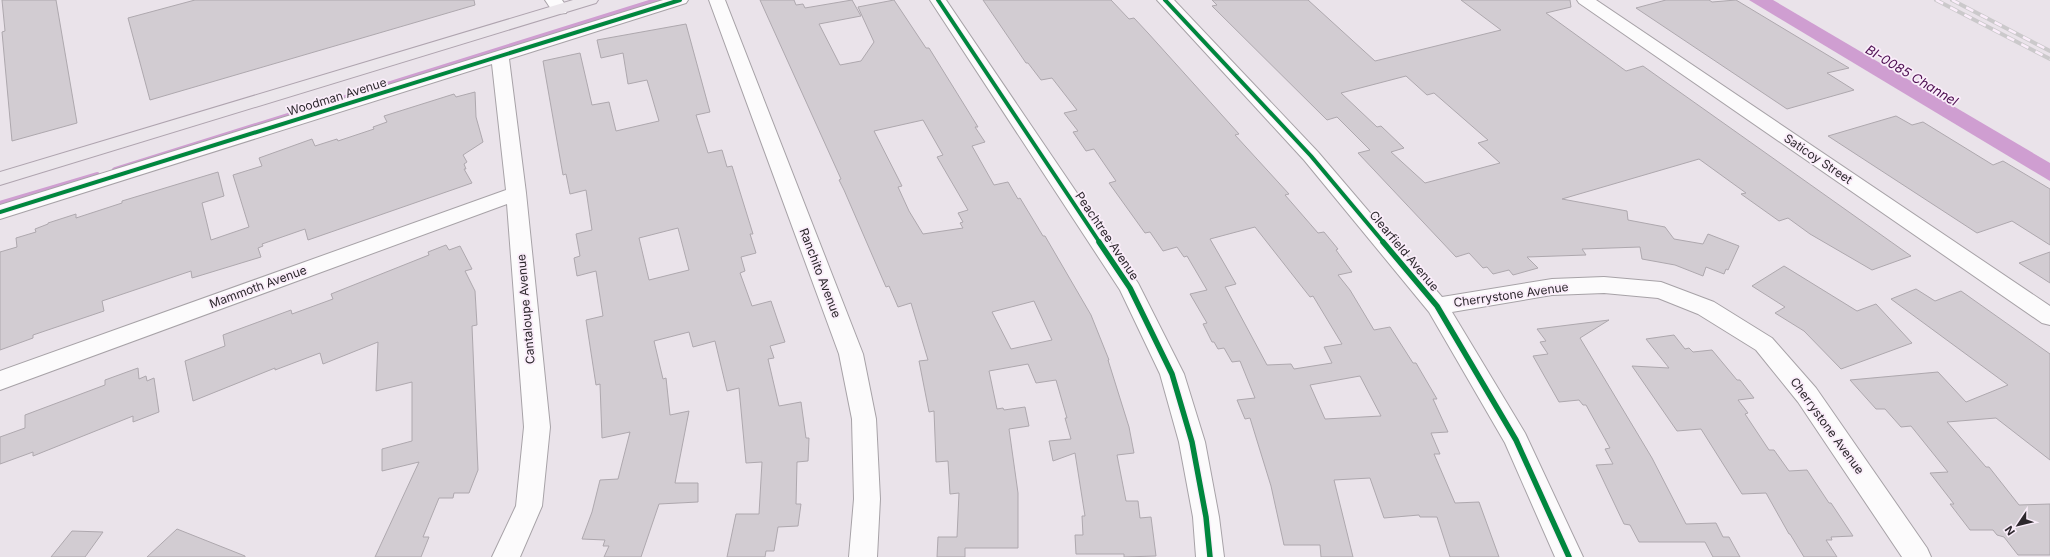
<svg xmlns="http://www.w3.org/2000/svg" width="2050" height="557" font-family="Inter,sans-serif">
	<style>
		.water { fill: #cf9ed1 }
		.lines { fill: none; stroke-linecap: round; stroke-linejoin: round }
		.stream { stroke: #cf9ed1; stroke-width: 6 }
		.building { fill: #d2ccd2; stroke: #aea8ae; fill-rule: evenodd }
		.minor-casing { stroke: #a7a2a7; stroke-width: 2 }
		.primary-casing { stroke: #afa4af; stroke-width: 2 }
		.minor { fill: #fcfbfc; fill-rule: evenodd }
		.primary { fill: #ebe6eb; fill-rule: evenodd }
		.rail-casing { stroke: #cbc9cb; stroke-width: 4 }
		.rail { stroke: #faedfa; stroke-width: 2.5; stroke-dasharray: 8; stroke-linecap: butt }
		.cycleway-far1-casing { stroke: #faedfa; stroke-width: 6 }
		.cycleway-casing { stroke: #faedfa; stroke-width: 8 }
		.cycleway-far1 { stroke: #00873e; stroke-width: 4 }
		.cycleway { stroke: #00873e; stroke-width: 5.5 }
		.labels { text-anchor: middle; stroke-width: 3.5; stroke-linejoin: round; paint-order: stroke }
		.street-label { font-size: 12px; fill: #2d282d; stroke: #faedfa }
		.water-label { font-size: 13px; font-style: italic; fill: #4d0f51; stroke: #faedfa }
	</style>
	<rect width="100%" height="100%" fill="#eae3ea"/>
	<path class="water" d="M 1749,0 L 1773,0 L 2050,163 L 2050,181 Z"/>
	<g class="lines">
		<path class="stream" d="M 115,170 L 659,0
			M 0,204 L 97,175"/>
	</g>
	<path class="building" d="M 2,0 L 56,0 L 77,123 L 12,141 L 2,32 L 5,31 Z
		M 195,0 L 474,0 L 475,5 L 150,100 L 128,18 Z
		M 760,0 L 794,0 L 796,5 L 803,4 L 805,8 L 852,0 L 861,16 L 819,24 L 840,65 L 861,61 L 874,42 L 858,7 L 894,0 L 926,48 L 929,48 L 978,127 L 975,127 L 985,142 L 972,146 L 994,185 L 1008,182 L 1018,199 L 1020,198 L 1043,236 L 1045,236 L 1091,315 L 1109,360 L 1108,360 L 1129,427 L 1134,453 L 1117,455 L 1126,501 L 1138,501 L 1140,518 L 1151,517 L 1156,556 L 1124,557 L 1124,554 L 1076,554 L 1075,535 L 1083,535 L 1082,516 L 1085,516 L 1075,453 L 1053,461 L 1049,441 L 1071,439 L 1065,418 L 1067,418 L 1056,380 L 1036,383 L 1028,364 L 989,371 L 997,409 L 1003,408 L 1004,410 L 1025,407 L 1029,426 L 1009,429 L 1018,493 L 1018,548 L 965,548 L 965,557 L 937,557 L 938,537 L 957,537 L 959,493 L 950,494 L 948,461 L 936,462 L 934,411 L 929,412 L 919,361 L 928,360 L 911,303 L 898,307 L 889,286 L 886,287 L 844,190 L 839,180 L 841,179 ZM 923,120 L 943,155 L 937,157 L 968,210 L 958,213 L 963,222 L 960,223 L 963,228 L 923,234 L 909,211 L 898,187 L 902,186 L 874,131 ZM 1034,301 L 1052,340 L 1011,349 L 992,312 Z
		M 983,0 L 1111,0 L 1129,19 L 1134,18 L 1148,33 L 1239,134 L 1235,135 L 1289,194 L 1285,195 L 1318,233 L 1324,232 L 1338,249 L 1336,250 L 1352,272 L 1338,275 L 1350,290 L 1374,330 L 1390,327 L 1413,363 L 1416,363 L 1437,399 L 1433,399 L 1448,432 L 1431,433 L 1440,454 L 1434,454 L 1455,503 L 1479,502 L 1499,557 L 1450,557 L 1437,517 L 1420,517 L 1419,515 L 1384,518 L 1370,478 L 1334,480 L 1353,557 L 1321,557 L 1320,545 L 1284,545 L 1271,486 L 1250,418 L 1245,419 L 1237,400 L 1255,398 L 1240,361 L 1232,362 L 1224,348 L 1218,349 L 1214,342 L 1212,342 L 1203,324 L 1207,323 L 1190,294 L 1207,290 L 1187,256 L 1184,257 L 1177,247 L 1163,251 L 1150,232 L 1145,233 L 1109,183 L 1116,181 L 1094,149 L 1086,151 L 1073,132 L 1078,131 L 1064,113 L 1077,110 L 1052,78 L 1041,80 L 1028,63 L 1026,63 ZM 1255,227 L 1310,297 L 1313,296 L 1342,344 L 1324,347 L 1332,363 L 1294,369 L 1291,364 L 1267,365 L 1225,287 L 1236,284 L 1210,239 ZM 1360,376 L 1381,416 L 1325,419 L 1310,385 Z
		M 1212,0 L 1308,0 L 1375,61 L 1501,30 L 1461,0 L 1570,0 L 1571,7 L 1546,13 L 1626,71 L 1643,66 L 1911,256 L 1872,270 L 1810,234 L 1788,218 L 1779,221 L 1741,194 L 1746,193 L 1699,159 L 1562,199 L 1627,211 L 1628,220 L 1665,227 L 1674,239 L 1703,244 L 1708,234 L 1739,246 L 1728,270 L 1726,269 L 1724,274 L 1706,267 L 1703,276 L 1675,265 L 1642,259 L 1640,247 L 1582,249 L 1586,255 L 1527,257 L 1538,268 L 1513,275 L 1509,270 L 1493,274 L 1487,267 L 1483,268 L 1469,253 L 1456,257 L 1358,153 L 1370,150 L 1337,117 L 1327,120 L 1212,6 L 1217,5 ZM 1406,76 L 1427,95 L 1434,93 L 1488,140 L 1478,143 L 1500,163 L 1425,183 L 1391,152 L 1404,148 L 1381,126 L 1377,127 L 1341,93 Z
		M 1666,0 L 1709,0 L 1712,2 L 1736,0 L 1849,68 L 1827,73 L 1854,90 L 1787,109 L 1636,8 Z
		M 686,24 L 710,112 L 696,115 L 708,153 L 722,150 L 727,167 L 732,166 L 740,192 L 753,234 L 750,234 L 756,253 L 741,257 L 745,271 L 740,273 L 752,306 L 771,301 L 785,342 L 770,346 L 774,358 L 768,359 L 779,406 L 801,402 L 806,438 L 809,438 L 808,461 L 797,462 L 796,504 L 801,504 L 798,526 L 778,527 L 774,551 L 766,551 L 765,557 L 727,557 L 736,514 L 759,514 L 762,462 L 746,463 L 739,388 L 727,391 L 715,341 L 693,347 L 689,332 L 654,341 L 663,379 L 666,378 L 670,415 L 689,411 L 675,483 L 698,483 L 698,502 L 659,504 L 641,557 L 604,557 L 609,546 L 603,546 L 605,540 L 582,539 L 592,512 L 600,480 L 618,479 L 630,432 L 602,438 L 600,384 L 596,385 L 586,320 L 603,316 L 596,271 L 577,276 L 574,258 L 580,256 L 576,234 L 592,230 L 586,190 L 570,194 L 566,174 L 563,175 L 543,61 L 580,53 L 592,105 L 609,102 L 616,131 L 659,121 L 647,80 L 628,84 L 623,53 L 601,58 L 597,40 ZM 678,228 L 689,270 L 649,280 L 639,238 Z
		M 475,92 L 476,117 L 483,142 L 463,155 L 467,162 L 464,164 L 466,169 L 464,169 L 472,183 L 308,240 L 305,229 L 262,244 L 263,246 L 258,248 L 261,257 L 192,278 L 191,271 L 102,301 L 104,311 L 33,335 L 33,338 L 0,350 L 0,252 L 17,247 L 16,238 L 36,232 L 35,229 L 48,224 L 48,223 L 76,214 L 76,218 L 122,203 L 122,201 L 218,172 L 224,196 L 202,203 L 211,240 L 249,227 L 233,175 L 262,166 L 259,158 L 312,139 L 315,146 L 337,139 L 338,141 L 374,129 L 373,127 L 387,122 L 384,116 L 454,94 L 456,97 Z
		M 1896,116 L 1912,125 L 1923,122 L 1993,165 L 2003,161 L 2050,189 L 2050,245 L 2012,221 L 1977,233 L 1828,136 Z
		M 446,245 L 449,250 L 460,246 L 472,269 L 465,271 L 475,291 L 477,325 L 472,326 L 478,470 L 469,493 L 454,493 L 453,498 L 439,498 L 423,537 L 429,537 L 421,557 L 375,557 L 419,462 L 382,471 L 382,449 L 412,441 L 412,382 L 376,391 L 378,342 L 323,364 L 320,353 L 275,370 L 275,368 L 193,401 L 185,361 L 225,346 L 223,335 L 291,310 L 292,314 L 333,299 L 331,294 L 429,255 L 428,252 Z
		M 2050,252 L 2050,283 L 2019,263 Z
		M 1784,266 L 1857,311 L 1876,304 L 1912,343 L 1841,369 L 1804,331 L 1775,313 L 1785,307 L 1752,286 Z
		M 1916,289 L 1935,301 L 1961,291 L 2050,354 L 2050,460 L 1996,418 L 1947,422 L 1986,467 L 1989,467 L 2019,505 L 2050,504 L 2050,555 L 2018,555 L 2004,537 L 1997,535 L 1993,530 L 1970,530 L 1950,504 L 1954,504 L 1930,473 L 1948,472 L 1911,426 L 1901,427 L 1885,409 L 1876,409 L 1850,380 L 1938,372 L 1966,402 L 2008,385 L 1891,299 Z
		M 1609,320 L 1580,338 L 1652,458 L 1686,524 L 1716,523 L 1723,537 L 1729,537 L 1740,557 L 1713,557 L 1705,542 L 1639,542 L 1630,525 L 1624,524 L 1596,465 L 1613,464 L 1605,449 L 1610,448 L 1586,405 L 1583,405 L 1579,400 L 1559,402 L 1533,356 L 1548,354 L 1540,342 L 1546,341 L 1537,329 Z
		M 1674,335 L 1685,349 L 1689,348 L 1693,352 L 1712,350 L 1737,380 L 1740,380 L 1754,398 L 1738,400 L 1748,413 L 1745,414 L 1769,450 L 1774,450 L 1789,471 L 1807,470 L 1829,503 L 1831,503 L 1853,536 L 1831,537 L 1832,540 L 1826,540 L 1837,557 L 1804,557 L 1790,534 L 1789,534 L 1766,493 L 1742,494 L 1701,429 L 1677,431 L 1632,366 L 1669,368 L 1646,339 Z
		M 138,368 L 139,379 L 146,376 L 147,381 L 154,378 L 159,412 L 133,422 L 133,416 L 33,456 L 33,452 L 0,464 L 0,437 L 25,428 L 25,415 L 105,385 L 105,380 Z
		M 177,529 L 245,556 L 245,557 L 147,557 Z
		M 72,531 L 103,532 L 85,557 L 51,557 Z"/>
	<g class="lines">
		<defs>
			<path id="minor" d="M 545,0 L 562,0 L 568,9 L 566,13 C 554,15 551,9 545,0 Z
				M 663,0 L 688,0 L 686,3 L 509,59 L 526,193 L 550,427 L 542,506 L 520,557 L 492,557 L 516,506 L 524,427 L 507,204 L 0,390 L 0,371 L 506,190 L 492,64 L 0,219 L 0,205 Z
				M 709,0 L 725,0 L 863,354 L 876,419 L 880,499 L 877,557 L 849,557 L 854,499 L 852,419 L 839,354 Z
				M 930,0 L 946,0 L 1138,283 L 1184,374 L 1205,442 L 1219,517 L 1224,557 L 1196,557 L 1193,517 L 1179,442 L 1160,374 L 1120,290 Z
				M 1157,0 L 1174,0 L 1318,152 L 1442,297 L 1552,279 L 1604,277 L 1661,282 L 1714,302 L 1772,338 L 1816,388 L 1927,548 L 1931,557 L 1902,557 L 1798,402 L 1756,350 L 1698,314 L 1658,298 L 1604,293 L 1552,295 L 1452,312 L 1525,433 L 1583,557 L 1555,557 L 1505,443 L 1429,312 L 1304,160 Z
				M 1577,0 L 1596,0 L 2050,306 L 2050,325 L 2042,323 L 1579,3 Z"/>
			<path id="primary" d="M 573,0 L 598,0 L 596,3 L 0,185 L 0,172 Z"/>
		</defs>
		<use href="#minor" class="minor-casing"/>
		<use href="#primary" class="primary-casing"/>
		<use href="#minor" class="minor"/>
		<use href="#primary" class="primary"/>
		<defs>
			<path id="rail" d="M 1936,0 L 2050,59
				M 1952,0 L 2050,51"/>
		</defs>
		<use href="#rail" class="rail-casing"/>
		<use href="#rail" class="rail"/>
		<defs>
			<path id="cycleway-far1" d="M 938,0 L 1100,243
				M 1165,0 L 1311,156 L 1384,243
				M 0,212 L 680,0"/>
			<path id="cycleway" d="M 1099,242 L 1130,288 L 1172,374 L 1192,442 L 1206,517 L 1210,557
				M 1383,242 L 1437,306 L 1516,440 L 1569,557"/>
		</defs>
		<use href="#cycleway-far1" class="cycleway-far1-casing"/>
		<use href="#cycleway" class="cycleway-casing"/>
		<use href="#cycleway-far1" class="cycleway-far1"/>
		<use href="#cycleway" class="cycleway"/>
	</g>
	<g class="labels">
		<g class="street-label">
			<text transform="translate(337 97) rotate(-17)" y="4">Woodman Avenue</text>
			<text transform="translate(1818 159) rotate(34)" y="4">Saticoy Street</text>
			<text transform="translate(1107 236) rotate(56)" y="4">Peachtree Avenue</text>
			<text transform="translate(1404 251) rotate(50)" y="4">Clearfield Avenue</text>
			<text transform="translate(820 273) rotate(69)" y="4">Ranchito Avenue</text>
			<text transform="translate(258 287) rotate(-20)" y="4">Mammoth Avenue</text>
			<text transform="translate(1511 295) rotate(-8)" y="4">Cherrystone Avenue</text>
			<text transform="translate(526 309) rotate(-95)" y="4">Cantaloupe Avenue</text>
			<text transform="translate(1827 426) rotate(54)" y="4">Cherrystone Avenue</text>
		</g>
		<g class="water-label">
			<text transform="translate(1912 75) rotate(31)" y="5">BI-0085 Channel</text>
		</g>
	</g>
	<g transform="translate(2018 525) rotate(235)" stroke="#faedfa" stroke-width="3" paint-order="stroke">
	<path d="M0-3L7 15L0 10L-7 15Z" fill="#2d282d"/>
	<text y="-6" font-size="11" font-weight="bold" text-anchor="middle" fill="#2d282d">N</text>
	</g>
</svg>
